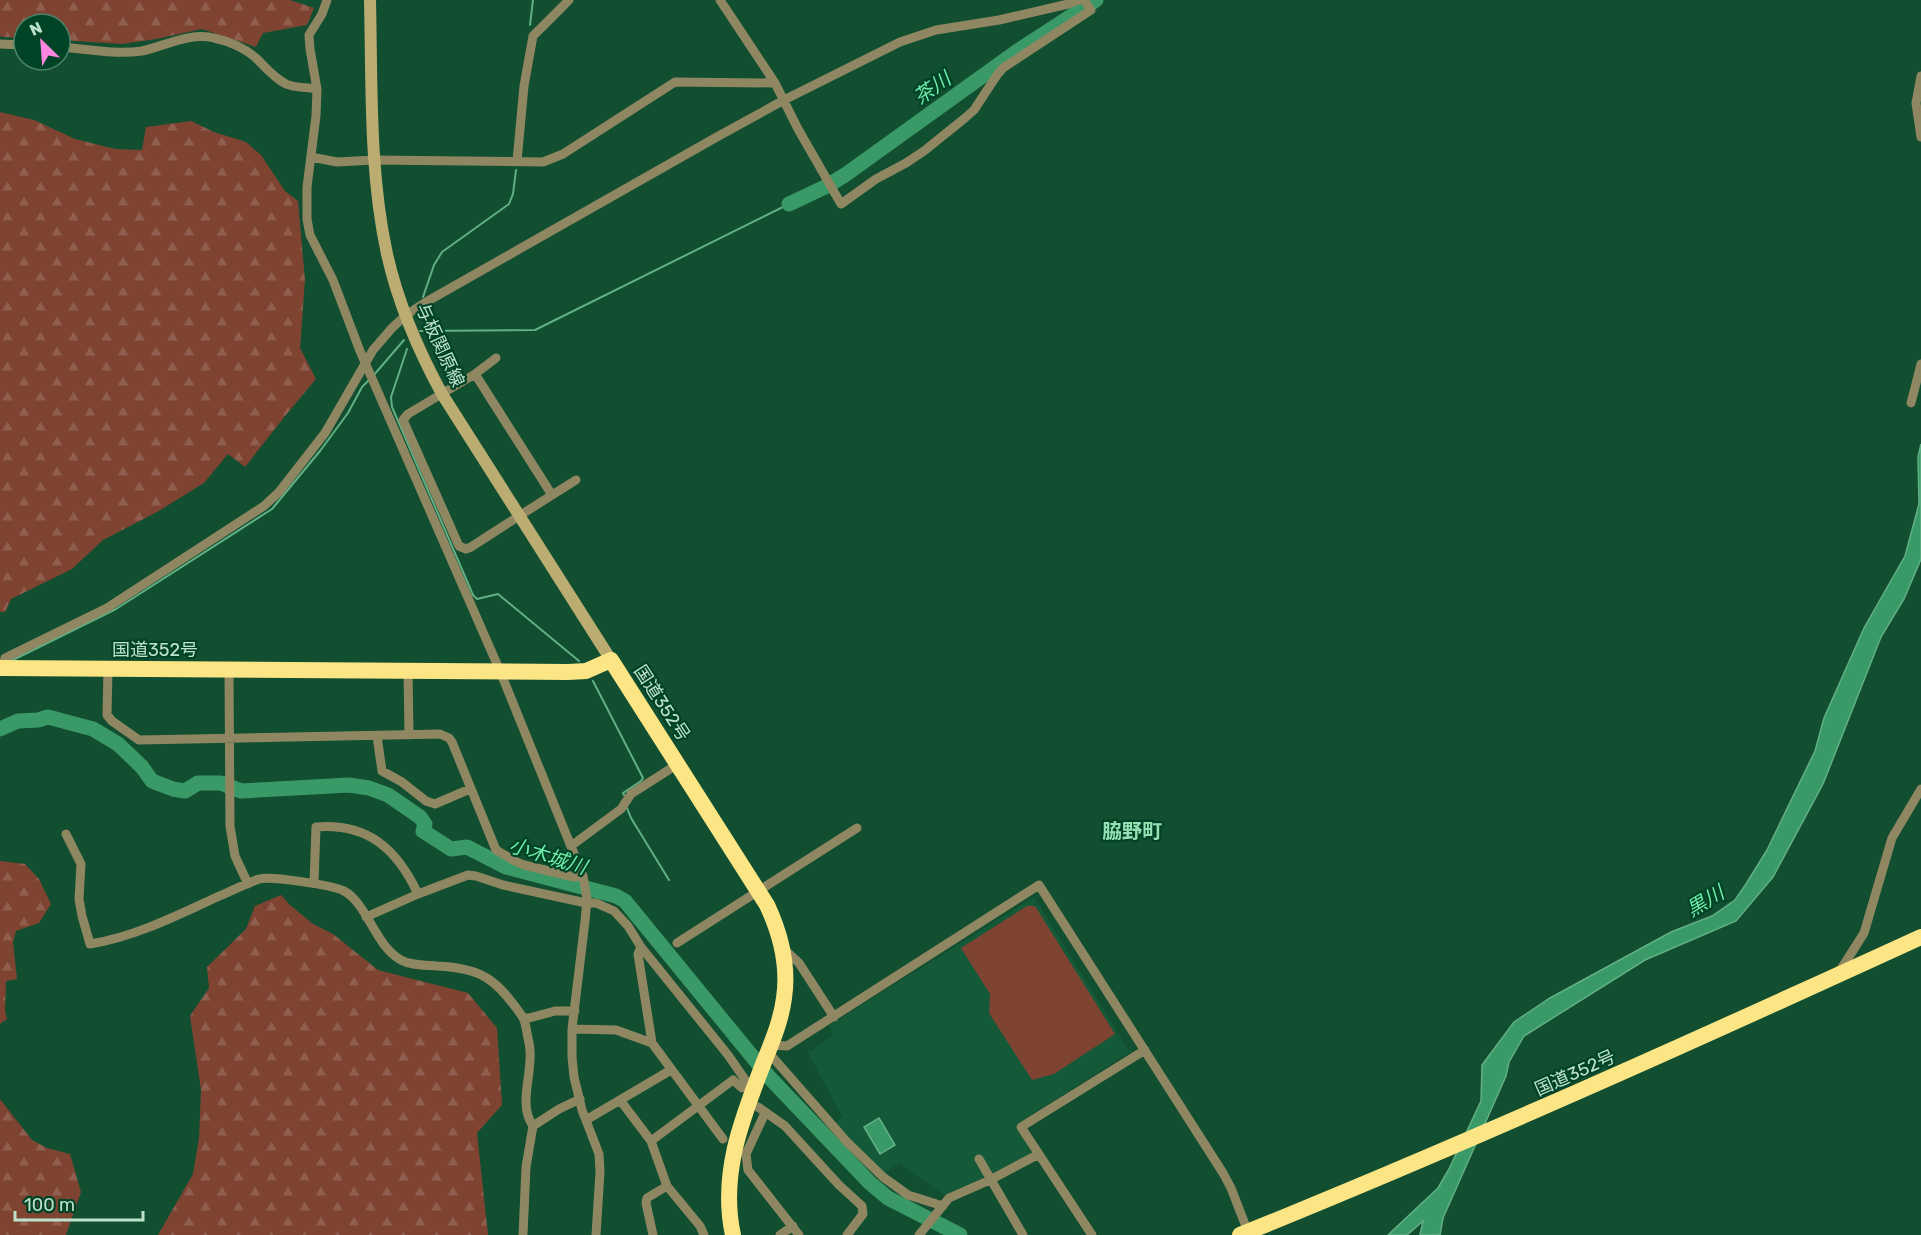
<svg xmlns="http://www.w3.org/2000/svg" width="1921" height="1235" font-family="Rubik,'Noto Sans JP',sans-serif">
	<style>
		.built { fill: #145a38 }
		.forest { fill: url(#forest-firs) }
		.garden { fill: #7f4332 }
		.water { fill: #3a9a67; stroke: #61b085; stroke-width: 1.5 }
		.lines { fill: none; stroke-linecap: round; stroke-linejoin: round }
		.stream { stroke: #61b085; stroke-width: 2 }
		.river { stroke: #3a9a67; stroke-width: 15 }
		.street { stroke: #8f8762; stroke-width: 9 }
		.secondary { stroke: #bbad71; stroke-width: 12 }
		.highway { stroke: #fbe585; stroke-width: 16 }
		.labels { text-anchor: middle; stroke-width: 4.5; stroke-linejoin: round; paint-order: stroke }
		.street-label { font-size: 18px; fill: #bde2ca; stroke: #014326 }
		.water-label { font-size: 20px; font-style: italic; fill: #70eda8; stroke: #014326 }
		.neighbourhood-label { font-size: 20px; font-weight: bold; fill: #95e1b3; stroke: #014326 }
	</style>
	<defs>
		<pattern id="forest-firs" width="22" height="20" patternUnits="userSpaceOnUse" patternTransform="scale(1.5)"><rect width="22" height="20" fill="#7f4332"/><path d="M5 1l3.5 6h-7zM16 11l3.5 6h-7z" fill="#8f5e4e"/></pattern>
	</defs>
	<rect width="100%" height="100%" fill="#124e30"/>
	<path class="built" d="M 1034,897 L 1130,1052 L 1015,1125 L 1032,1153 L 946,1196 L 899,1163 L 885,1173 L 866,1157 L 836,1123 L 842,1116 L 808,1053 L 832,1036 L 830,1025 Z"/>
	<path class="forest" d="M 0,0 L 290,0 L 314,8 L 307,25 L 263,33 L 256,47 L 202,29 L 156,39 L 122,44 L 60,40 L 60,24 L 24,24 L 24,38 L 3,37 L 0,36 Z
		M 0,112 L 34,120 L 75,139 L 115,149 L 142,150 L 146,127 L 191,121 L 214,132 L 246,142 L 261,155 L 285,191 L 298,201 L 305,280 L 300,348 L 316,379 L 285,416 L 245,467 L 228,454 L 204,483 L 157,512 L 103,540 L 72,569 L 11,599 L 5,612 L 0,612 Z
		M 0,861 L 25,864 L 39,879 L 51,904 L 39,923 L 16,931 L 13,942 L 17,979 L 6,981 L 5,1010 L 7,1019 L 0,1024 Z
		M 281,895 L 290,905 L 313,924 L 333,934 L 378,970 L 468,993 L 497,1028 L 502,1105 L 477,1133 L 488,1235 L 158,1235 L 193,1174 L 199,1138 L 201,1090 L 190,1016 L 209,988 L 207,967 L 246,929 L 255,906 Z
		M 0,1099 L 32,1140 L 47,1148 L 70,1154 L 81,1192 L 66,1235 L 0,1235 Z"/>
	<path class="garden" d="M 1027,906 L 1035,906 L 1115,1034 L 1054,1074 L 1032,1080 L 989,1013 L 990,994 L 961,948 Z"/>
	<path class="water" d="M 1921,444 L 1921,559 L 1904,599 L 1881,637 L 1823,784 L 1773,877 L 1736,921 L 1645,960 L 1524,1036 L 1509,1062 L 1506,1076 L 1443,1218 L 1440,1235 L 1420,1235 L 1423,1221 L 1407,1235 L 1388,1235 L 1438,1188 L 1449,1169 L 1481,1101 L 1482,1065 L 1514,1022 L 1550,998 L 1671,932 L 1712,916 L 1735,900 L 1746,884 L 1767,850 L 1815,751 L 1824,718 L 1864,628 L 1905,556 L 1919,504 L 1918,457 Z
		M 879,1118 L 895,1145 L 880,1154 L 864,1127 Z"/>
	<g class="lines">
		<path class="stream" d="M 530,25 L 533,0
			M 423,297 L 434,265 L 442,252 L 509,204 L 513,194 L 516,170
			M 420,331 L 535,330 L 789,204
			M 407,349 L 391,397 L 392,407 L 473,595 L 477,599 L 498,594 L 579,661
			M 373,376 L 404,340
			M 13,660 L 116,609 L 272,509 L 320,451 L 348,413 L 362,387 L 369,380
			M 593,681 L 643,778 L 641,781 L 623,793 L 624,795
			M 627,808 L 631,818 L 669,880"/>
		<path class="river" d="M 789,204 L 825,187 L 845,175 L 1016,52 L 1096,0
			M 0,729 L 18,721 L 38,720 L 48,717 L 93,729 L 118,744 L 142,767 L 152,781 L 173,789 L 185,791 L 198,783 L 221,783 L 241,791 L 349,785 L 369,788 L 388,795 L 420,817 L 425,824 L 423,831 L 451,849 L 467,847 L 506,867 L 616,896 L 625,901 L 769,1077 L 870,1183 L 888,1198 L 960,1235"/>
		<path class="street" d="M 327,0 L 322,14 L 309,35 L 310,49 L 317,89 L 316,116 L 307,187 L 307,219 L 310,235 L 333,280 L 360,351 L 500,671 L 583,876 L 587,899 L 585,921 L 572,1029 L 572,1057 L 574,1077 L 582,1110 L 599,1154 L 600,1172 L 596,1235
			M 720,0 L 775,83 L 798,129 L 841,204 L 876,179 L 906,163 L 924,151 L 965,118 L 974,110 L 997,75 L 1003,68 L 1091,10 L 1084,0
			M 0,44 L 24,45
			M 60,47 C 87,49 116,55 142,51 C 165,46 190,32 214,38 C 229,41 247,49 258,60 C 267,69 274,78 286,84 C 295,88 306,87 317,89
			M 1921,76 L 1916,103 L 1921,137
			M 311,157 L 337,162 L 374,160 L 543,162 L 563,154 L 675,82 L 775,83
			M 517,161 L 524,86 L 533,36 L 569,0
			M 475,374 L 496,358
			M 1911,403 L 1921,364
			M 552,495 L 475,374 L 408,414 L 403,420 L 459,546 L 466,549 L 471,547 C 506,524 541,502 576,480
			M 2,668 L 5,658 L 107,608 L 264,506 L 279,492 L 325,433 L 373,350 L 392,328 L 406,315 L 426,302 L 715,138 L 784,100 L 900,42 L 936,30 L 999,20 L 1068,4 L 1079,0
			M 108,669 L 107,715 L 112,721 L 139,740 L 440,734 L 449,738 L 452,742 L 496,850 L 515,861 L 524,865 L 574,877 L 583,876
			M 229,670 L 230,826 L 235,856 L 248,884
			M 408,670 L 409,735
			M 377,736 L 382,771 L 402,782 L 426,801 L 435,804 L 470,789
			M 66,834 L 81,864 L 79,899 L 82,916 L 90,944 C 134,937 176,916 217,897 C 231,891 245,884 259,879 C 270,876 333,885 344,891 C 367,903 375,946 401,960 C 412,966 425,965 437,966 C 482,968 496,979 522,1016 C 525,1020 526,1027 527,1033 C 528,1039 530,1045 530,1051 C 532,1075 518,1105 533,1126
			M 571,846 L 621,809 L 631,794 L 678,764
			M 314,883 L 316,827 C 368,823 397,849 418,894
			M 366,917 L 418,894 L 468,875 L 476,876 L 503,885 L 586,903 L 596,903 L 614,911 L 628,926 L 641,947 L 728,1055 L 753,1091
			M 677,943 L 857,828
			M 641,947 L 638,954 L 652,1043 L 723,1139
			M 784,949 L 799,963 L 834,1017
			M 1838,974 L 1864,933 L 1892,838 L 1921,789
			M 524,1018 L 529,1018 L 555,1011 L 575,1011
			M 572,1029 L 616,1030 L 652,1043
			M 772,1045 L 787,1046 L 1039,885 L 1223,1173 L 1231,1188 L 1248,1232
			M 768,1052 L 847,1142 L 883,1177 L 908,1195 L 943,1206
			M 620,1100 L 651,1141 L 667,1186 L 647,1198 L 646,1203 L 653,1235
			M 758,1107 L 785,1126 L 839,1185 L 862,1206 L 863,1214 L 847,1235
			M 765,1113 L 746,1154 L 748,1170 L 799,1235
			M 586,1120 L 671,1070
			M 651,1141 L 733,1080 L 742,1088
			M 979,1159 L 1023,1235
			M 667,1186 L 700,1226 L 704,1235
			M 523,1235 L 526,1167 L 533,1126 L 559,1109 L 580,1099
			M 780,1235 L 793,1226
			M 919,1235 L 949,1198 L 990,1180 L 1039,1154
			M 1092,1235 L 1021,1127 L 1145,1050"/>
		<path class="secondary" d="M 370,0 C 372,85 369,171 387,254 C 398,303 418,350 442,394 L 611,660"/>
		<path class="highway" d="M 0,668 L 568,672 L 586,671 L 611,660 L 767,905 C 781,935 789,965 784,998 C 781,1022 771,1044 762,1067 C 741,1121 720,1176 733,1235
			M 1240,1235 C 1470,1142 1696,1040 1921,937"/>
	</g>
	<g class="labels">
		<g class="street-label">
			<text transform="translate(440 345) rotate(65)" y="6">与板関原線</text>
			<text x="155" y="656">国道352号</text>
			<text transform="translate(662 703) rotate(57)" y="6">国道352号</text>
			<text transform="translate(1575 1073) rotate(-24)" y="6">国道352号</text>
		</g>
		<g class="water-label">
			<text transform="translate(932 88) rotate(-35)" y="7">茶川</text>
			<text transform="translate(548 856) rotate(17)" y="7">小木城川</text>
			<text transform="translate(1705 901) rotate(-31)" y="7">黒川</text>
		</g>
		<g class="neighbourhood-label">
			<text x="1132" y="838">脇野町</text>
		</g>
	</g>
	<g transform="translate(42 42) rotate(335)"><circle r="28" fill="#014326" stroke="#4c8368" stroke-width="1.5"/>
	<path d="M0-4.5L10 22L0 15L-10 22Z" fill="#fe86e1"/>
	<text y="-9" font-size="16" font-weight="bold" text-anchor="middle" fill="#bde2ca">N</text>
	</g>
	<path d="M15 1211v9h128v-9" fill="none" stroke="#bde2ca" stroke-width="3"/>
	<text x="24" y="1211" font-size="18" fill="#bde2ca" stroke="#014326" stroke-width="4.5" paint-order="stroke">100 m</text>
</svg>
